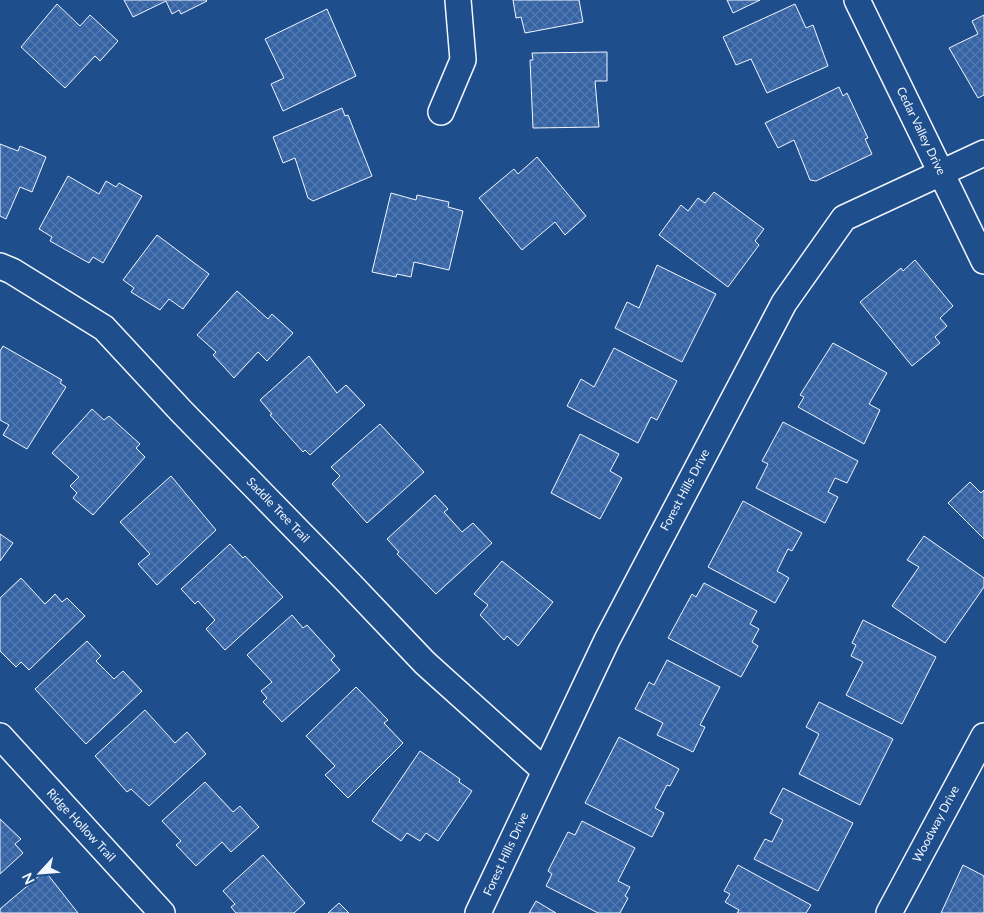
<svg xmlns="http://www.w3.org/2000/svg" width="984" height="913" font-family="Lato,sans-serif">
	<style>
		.building { fill: url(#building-cross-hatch); stroke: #f2f6ff }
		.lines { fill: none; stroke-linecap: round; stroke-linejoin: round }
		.street-casing { stroke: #f2f6ff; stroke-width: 28 }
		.street { stroke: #1f4e8c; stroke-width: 25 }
		.labels { text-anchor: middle; stroke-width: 4; stroke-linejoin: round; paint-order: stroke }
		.street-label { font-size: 12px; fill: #f2f6ff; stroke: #1f4e8c }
	</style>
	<defs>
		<pattern id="building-cross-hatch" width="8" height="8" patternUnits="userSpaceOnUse" patternTransform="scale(1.25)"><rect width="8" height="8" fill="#3563a3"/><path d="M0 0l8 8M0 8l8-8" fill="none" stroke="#537ab1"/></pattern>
	</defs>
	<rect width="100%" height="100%" fill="#1f4e8c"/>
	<path class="building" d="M 124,0 L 206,0 L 207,1 L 181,14 L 179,10 L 172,14 L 166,1 L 133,17 Z
		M 513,0 L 579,0 L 583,22 L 525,33 L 521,17 L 516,18 Z
		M 727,0 L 760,0 L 733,13 Z
		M 57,4 L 80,26 L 90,15 L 118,41 L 100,61 L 95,56 L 65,88 L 21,47 Z
		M 795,4 L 806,28 L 813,25 L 828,66 L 767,93 L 751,59 L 736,65 L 723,37 Z
		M 327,9 L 356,76 L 283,111 L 271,84 L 284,78 L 265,39 Z
		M 984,15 L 984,95 L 978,98 L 949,48 L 978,34 L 972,21 Z
		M 607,52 L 607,81 L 595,81 L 599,127 L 533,128 L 530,60 L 533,60 L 532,53 Z
		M 839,87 L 843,96 L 847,93 L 868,138 L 865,139 L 872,154 L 816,181 L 810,180 L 794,140 L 778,148 L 765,123 Z
		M 342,108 L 345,116 L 348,115 L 372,176 L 313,201 L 308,198 L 295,158 L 283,163 L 273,137 Z
		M 0,144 L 18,151 L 20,146 L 46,157 L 32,192 L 20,187 L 6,219 L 0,216 Z
		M 537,157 L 586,216 L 565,235 L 555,222 L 522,250 L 479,198 L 514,169 L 518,174 Z
		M 68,176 L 99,194 L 106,181 L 116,187 L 119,183 L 142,196 L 103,263 L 93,257 L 89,263 L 50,241 L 52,237 L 39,229 Z
		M 714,192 L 764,229 L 755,241 L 759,245 L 728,287 L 659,235 L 681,205 L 688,211 L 698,198 L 705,203 Z
		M 391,193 L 416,200 L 417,195 L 449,202 L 448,207 L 463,211 L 449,270 L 414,262 L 411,277 L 397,274 L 396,277 L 372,272 Z
		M 157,235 L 209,274 L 183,309 L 169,299 L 160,310 L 131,292 L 134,288 L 123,280 Z
		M 915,260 L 953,306 L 940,318 L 947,326 L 935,337 L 940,343 L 912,366 L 860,302 L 901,268 L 903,271 Z
		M 657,265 L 716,294 L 682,362 L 615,328 L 627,302 L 639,308 Z
		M 237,291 L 268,319 L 272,314 L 293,333 L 267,361 L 258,352 L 234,378 L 213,355 L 216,352 L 197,335 Z
		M 833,343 L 887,373 L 869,404 L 880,410 L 864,444 L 798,407 L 804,397 L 800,395 Z
		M 3,346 L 62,380 L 60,383 L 66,387 L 27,449 L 3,435 L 9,425 L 0,420 L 0,351 Z
		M 614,348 L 677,381 L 657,420 L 651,417 L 638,443 L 567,406 L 581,379 L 594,387 Z
		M 309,356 L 337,393 L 346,385 L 365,405 L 310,455 L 305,450 L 303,452 L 270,415 L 272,414 L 260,400 Z
		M 92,409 L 104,420 L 109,416 L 140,444 L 136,448 L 145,457 L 93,515 L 73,498 L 77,493 L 70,486 L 79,477 L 52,453 Z
		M 783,422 L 858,461 L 847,483 L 835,478 L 828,492 L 838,497 L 825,523 L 756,488 L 768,464 L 762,461 Z
		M 380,424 L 424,472 L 367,523 L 332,484 L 340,476 L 331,467 Z
		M 580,434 L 619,454 L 610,471 L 622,478 L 600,519 L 551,493 Z
		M 171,476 L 216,530 L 157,585 L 138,564 L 150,554 L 120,522 Z
		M 970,482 L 981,493 L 984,490 L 984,539 L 948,503 Z
		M 435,495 L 448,509 L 444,512 L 462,532 L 473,523 L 492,543 L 436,594 L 397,554 L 399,552 L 387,539 Z
		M 743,501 L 802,533 L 792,551 L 788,549 L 777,571 L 789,578 L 775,603 L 708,567 Z
		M 0,534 L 13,543 L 0,561 Z
		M 924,536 L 984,578 L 984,587 L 945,643 L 892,606 L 919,567 L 907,560 Z
		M 230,544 L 243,558 L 245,556 L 283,597 L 225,650 L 206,629 L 215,620 L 198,601 L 195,604 L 181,589 Z
		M 502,561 L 553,602 L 518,646 L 507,636 L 504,640 L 480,615 L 488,605 L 474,594 Z
		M 21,578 L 45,604 L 55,594 L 62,602 L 67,598 L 85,616 L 29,670 L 21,662 L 16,667 L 0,651 L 0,598 Z
		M 704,583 L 757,611 L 750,624 L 759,629 L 752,642 L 758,646 L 741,677 L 668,638 L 692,594 L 696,597 Z
		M 292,615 L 303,628 L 307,625 L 335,656 L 331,660 L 340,670 L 282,722 L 263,702 L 267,698 L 261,691 L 272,682 L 247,655 Z
		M 863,620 L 936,657 L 902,724 L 846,695 L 863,662 L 851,656 L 856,645 L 852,643 Z
		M 87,641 L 101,656 L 96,661 L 114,679 L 123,671 L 142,691 L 86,744 L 35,689 Z
		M 667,660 L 720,687 L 700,725 L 705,727 L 693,752 L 657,735 L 663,723 L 635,709 L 649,682 L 654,685 Z
		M 356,687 L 388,720 L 384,723 L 403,743 L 348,798 L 325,775 L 335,766 L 306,736 Z
		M 819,702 L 893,739 L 860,805 L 799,774 L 819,734 L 806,727 Z
		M 145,710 L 175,743 L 187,732 L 206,754 L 149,806 L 131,789 L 127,792 L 95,756 Z
		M 619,737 L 679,769 L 670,786 L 667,785 L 655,808 L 664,813 L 652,837 L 585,803 Z
		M 420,751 L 460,779 L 459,782 L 472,791 L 438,841 L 426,833 L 420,841 L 407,833 L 401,841 L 372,821 Z
		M 205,782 L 233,812 L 240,806 L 259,827 L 231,852 L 222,842 L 196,866 L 176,845 L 181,841 L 162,821 Z
		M 783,788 L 853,823 L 818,891 L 754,859 L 765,839 L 772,842 L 783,820 L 770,813 Z
		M 0,819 L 21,839 L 15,844 L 23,853 L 0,874 Z
		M 582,821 L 635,848 L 618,881 L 630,887 L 625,896 L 628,898 L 620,913 L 598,913 L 546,886 L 552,874 L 548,871 L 568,832 L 575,835 Z
		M 263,855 L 305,903 L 294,913 L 236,913 L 231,907 L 235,904 L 223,891 Z
		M 738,865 L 811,905 L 806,913 L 737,913 L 739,910 L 725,902 L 730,894 L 724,891 Z
		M 963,865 L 984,876 L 984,913 L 941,913 Z
		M 45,871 L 78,913 L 0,913 L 0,909 Z
		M 536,901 L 556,913 L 529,913 Z
		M 339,903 L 349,913 L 328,913 Z"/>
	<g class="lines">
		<defs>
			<path id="street" d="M 857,0 L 984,261
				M 441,112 L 463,60 L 458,0
				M 0,266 L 12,271 L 104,328 L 181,411 L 347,581 L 425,663 L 545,771
				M 0,736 L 162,913
				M 478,913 L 607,640 L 784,303 L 844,218 L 984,153
				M 889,913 L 984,736"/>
		</defs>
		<use href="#street" class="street-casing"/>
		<use href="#street" class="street"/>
	</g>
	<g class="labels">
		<g class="street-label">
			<text transform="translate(921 131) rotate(64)" y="4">Cedar Valley Drive</text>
			<text transform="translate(685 490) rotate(-62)" y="4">Forest Hills Drive</text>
			<text transform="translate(278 510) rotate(46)" y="4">Saddle Tree Trail</text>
			<text transform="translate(936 824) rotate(-62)" y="4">Woodway Drive</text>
			<text transform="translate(81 825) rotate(47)" y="4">Ridge Hollow Trail</text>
			<text transform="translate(506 854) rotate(-65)" y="4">Forest Hills Drive</text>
		</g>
	</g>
	<g transform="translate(40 873) rotate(244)" stroke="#1f4e8c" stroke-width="4" paint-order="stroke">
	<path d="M0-4L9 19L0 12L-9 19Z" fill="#f2f6ff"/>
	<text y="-8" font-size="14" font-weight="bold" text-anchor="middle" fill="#f2f6ff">N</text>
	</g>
</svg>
